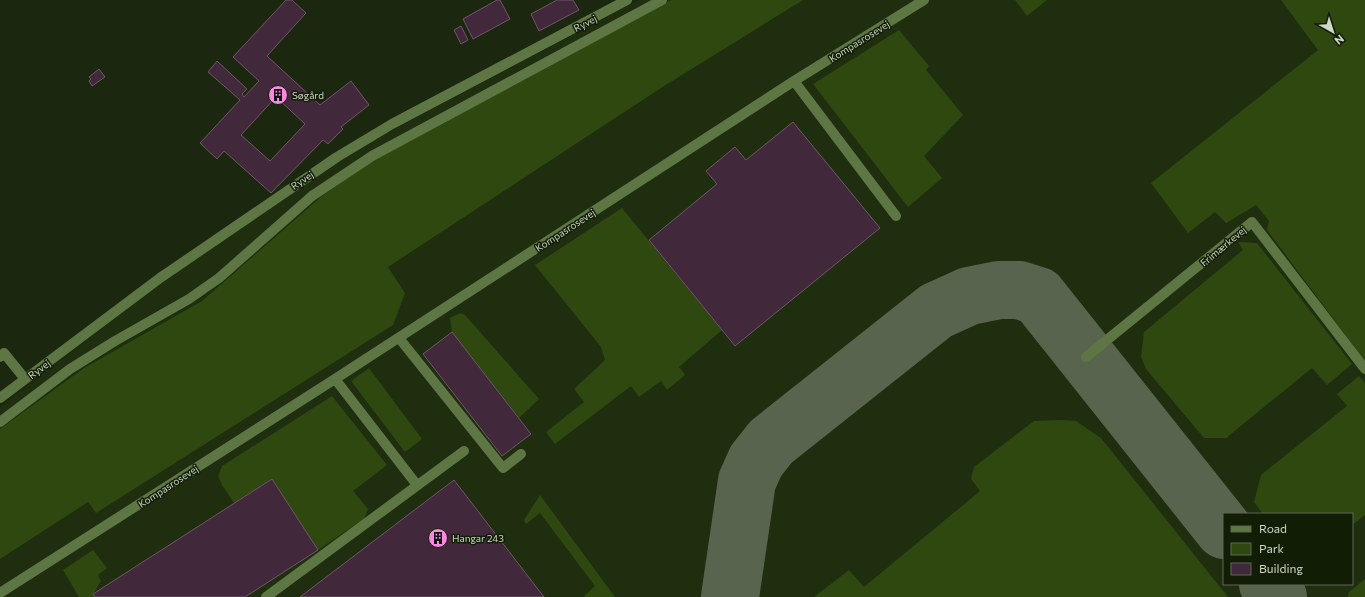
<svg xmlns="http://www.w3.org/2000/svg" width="1365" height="597" font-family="Commissioner,sans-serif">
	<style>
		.built { fill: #1f2e0f; fill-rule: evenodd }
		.green { fill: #2f4810 }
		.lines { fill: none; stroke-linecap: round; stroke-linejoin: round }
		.taxiway { stroke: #59644e; stroke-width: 58 }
		.building { fill: #41293b; stroke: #705669; fill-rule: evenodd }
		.minor { stroke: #5d7644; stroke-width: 10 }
		.labels { text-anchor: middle; stroke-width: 3; stroke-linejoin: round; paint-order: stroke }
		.street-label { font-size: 10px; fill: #cfd7c8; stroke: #121d06 }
		.poi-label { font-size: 10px; fill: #cfd7c8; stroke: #121d06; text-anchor: start }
	</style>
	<rect width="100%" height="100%" fill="#1b270f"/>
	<path class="built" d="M 639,0 L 1365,0 L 1365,597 L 0,597 L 0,407 L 153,289 L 349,153 ZM 1224,514 L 1352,514 L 1352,584 L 1224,584 Z"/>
	<path class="green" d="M 671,0 L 803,0 L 664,86 L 388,267 L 405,293 L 393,325 L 96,513 L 88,502 L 0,559 L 0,429 L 84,368 L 202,301 L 322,196 L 370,162 Z
		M 1015,0 L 1047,0 L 1027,16 Z
		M 1281,0 L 1365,0 L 1365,361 L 1267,230 L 1269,221 L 1256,205 L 1226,223 L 1215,212 L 1188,233 L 1151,183 L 1318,50 Z
		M 899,30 L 929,66 L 926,70 L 963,115 L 924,156 L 942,178 L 908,207 L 813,84 Z
		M 622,208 L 722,330 L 679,367 L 685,375 L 667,390 L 661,381 L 639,397 L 631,386 L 555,444 L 546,432 L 584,402 L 574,389 L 605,360 L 601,347 L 535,265 Z
		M 1238,242 L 1257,243 L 1352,364 L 1327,385 L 1312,368 L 1226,438 L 1204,438 L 1146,369 L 1141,357 L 1144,332 L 1243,250 Z
		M 460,313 L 465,315 L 539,399 L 519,418 L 452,332 L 450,318 Z
		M 369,368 L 422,439 L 405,452 L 351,381 Z
		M 1359,376 L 1365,383 L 1365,515 L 1352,525 L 1352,514 L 1263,514 L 1254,502 L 1261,475 L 1347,406 L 1337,394 Z
		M 332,396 L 387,465 L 353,491 L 368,509 L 364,519 L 318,550 L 272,479 L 234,503 L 222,485 L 218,476 L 222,466 Z
		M 1061,420 L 1076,421 L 1101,438 L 1228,597 L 814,597 L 849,570 L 864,587 L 980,491 L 971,479 L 974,467 L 1034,421 Z
		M 540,495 L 615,597 L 585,597 L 584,596 L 595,586 L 540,513 L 526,524 L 524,520 Z
		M 93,550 L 107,568 L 98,575 L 101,581 L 93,594 L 95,597 L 79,597 L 63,570 Z
		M 1365,579 L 1365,597 L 1348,597 L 1349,592 Z"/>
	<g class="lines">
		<path class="taxiway" d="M 1268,584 L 1278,597
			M 730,597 L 747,481 L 756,461 L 771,442 L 936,311 L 969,296 L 999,290 L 1019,290 L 1038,296 L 1224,530"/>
	</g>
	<path class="building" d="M 286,0 L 292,0 L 306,13 L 267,56 L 320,105 L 351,81 L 369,105 L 341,127 L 343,129 L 328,144 L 323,140 L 271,193 L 224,151 L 217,159 L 200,143 L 240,100 L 208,72 L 217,61 L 247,89 L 242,94 L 244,97 L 259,81 L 233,57 ZM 276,97 L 305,124 L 270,161 L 241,135 Z
		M 497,0 L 500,0 L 510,19 L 473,39 L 463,19 Z
		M 557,0 L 573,0 L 579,10 L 539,31 L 531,14 Z
		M 461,26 L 468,40 L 461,44 L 454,30 Z
		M 99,69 L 105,77 L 92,86 L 89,81 L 91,79 L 89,77 Z
		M 793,122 L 880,228 L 735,346 L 649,240 L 717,184 L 706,171 L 735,147 L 746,160 Z
		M 452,332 L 531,434 L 502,456 L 423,354 Z
		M 272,479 L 318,550 L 245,597 L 95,597 L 93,594 Z
		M 454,480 L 544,597 L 300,597 Z"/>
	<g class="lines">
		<path class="minor" d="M 794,81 L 924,0
			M 399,338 L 503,468 L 521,454
			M 0,357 L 4,353 L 25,379
			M 1086,357 L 1252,222 L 1365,369
			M 335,379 L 794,81 L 896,216
			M 0,398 L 160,278 L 337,157 L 392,124 L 627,0
			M 0,422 L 70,369 L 115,341 L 189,299 L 219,278 L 312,196 L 372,156 L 662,0
			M 0,593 L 335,379 L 417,485
			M 266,597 L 464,451"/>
	</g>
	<defs>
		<symbol id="building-disc" viewBox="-11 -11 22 22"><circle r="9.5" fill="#fc86e3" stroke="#121d06"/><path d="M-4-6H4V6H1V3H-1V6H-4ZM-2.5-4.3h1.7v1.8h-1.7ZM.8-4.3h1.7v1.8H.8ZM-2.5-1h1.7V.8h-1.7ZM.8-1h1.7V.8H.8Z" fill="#111"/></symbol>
	</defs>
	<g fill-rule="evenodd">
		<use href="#building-disc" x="267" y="84" width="22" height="22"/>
		<use href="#building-disc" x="427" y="527" width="22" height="22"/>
	</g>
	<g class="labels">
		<g class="street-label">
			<text transform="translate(585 23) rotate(-28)" y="4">Ryvej</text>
			<text transform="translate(859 41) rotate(-32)" y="4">Kompasrosevej</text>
			<text transform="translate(302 180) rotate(-34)" y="4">Ryvej</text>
			<text transform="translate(565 230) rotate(-33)" y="4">Kompasrosevej</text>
			<text transform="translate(1223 246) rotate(-40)" y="4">Frimærkevej</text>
			<text transform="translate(39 369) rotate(-37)" y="4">Ryvej</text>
			<text transform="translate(168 486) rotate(-33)" y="4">Kompasrosevej</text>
		</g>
		<g class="poi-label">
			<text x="292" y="99">Søgård</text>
			<text x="452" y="542">Hangar 243</text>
		</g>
	</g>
	<rect x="1223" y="513" width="130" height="72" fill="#121d06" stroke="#5e6754"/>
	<rect x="1231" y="526" width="20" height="6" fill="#5d7644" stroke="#5e6754"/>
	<text x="1259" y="533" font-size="12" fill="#cfd7c8">Road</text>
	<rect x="1231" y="543" width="20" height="12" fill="#2f4810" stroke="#5e6754"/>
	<text x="1259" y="553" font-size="12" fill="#cfd7c8">Park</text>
	<rect x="1231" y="563" width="20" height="12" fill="#41293b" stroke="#5e6754"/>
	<text x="1259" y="573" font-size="12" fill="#cfd7c8">Building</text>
	<g transform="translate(1333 32) rotate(141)" stroke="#121d06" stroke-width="3" paint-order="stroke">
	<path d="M0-3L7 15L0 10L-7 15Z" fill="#cfd7c8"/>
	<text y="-6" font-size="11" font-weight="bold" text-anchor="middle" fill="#cfd7c8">N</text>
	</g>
</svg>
